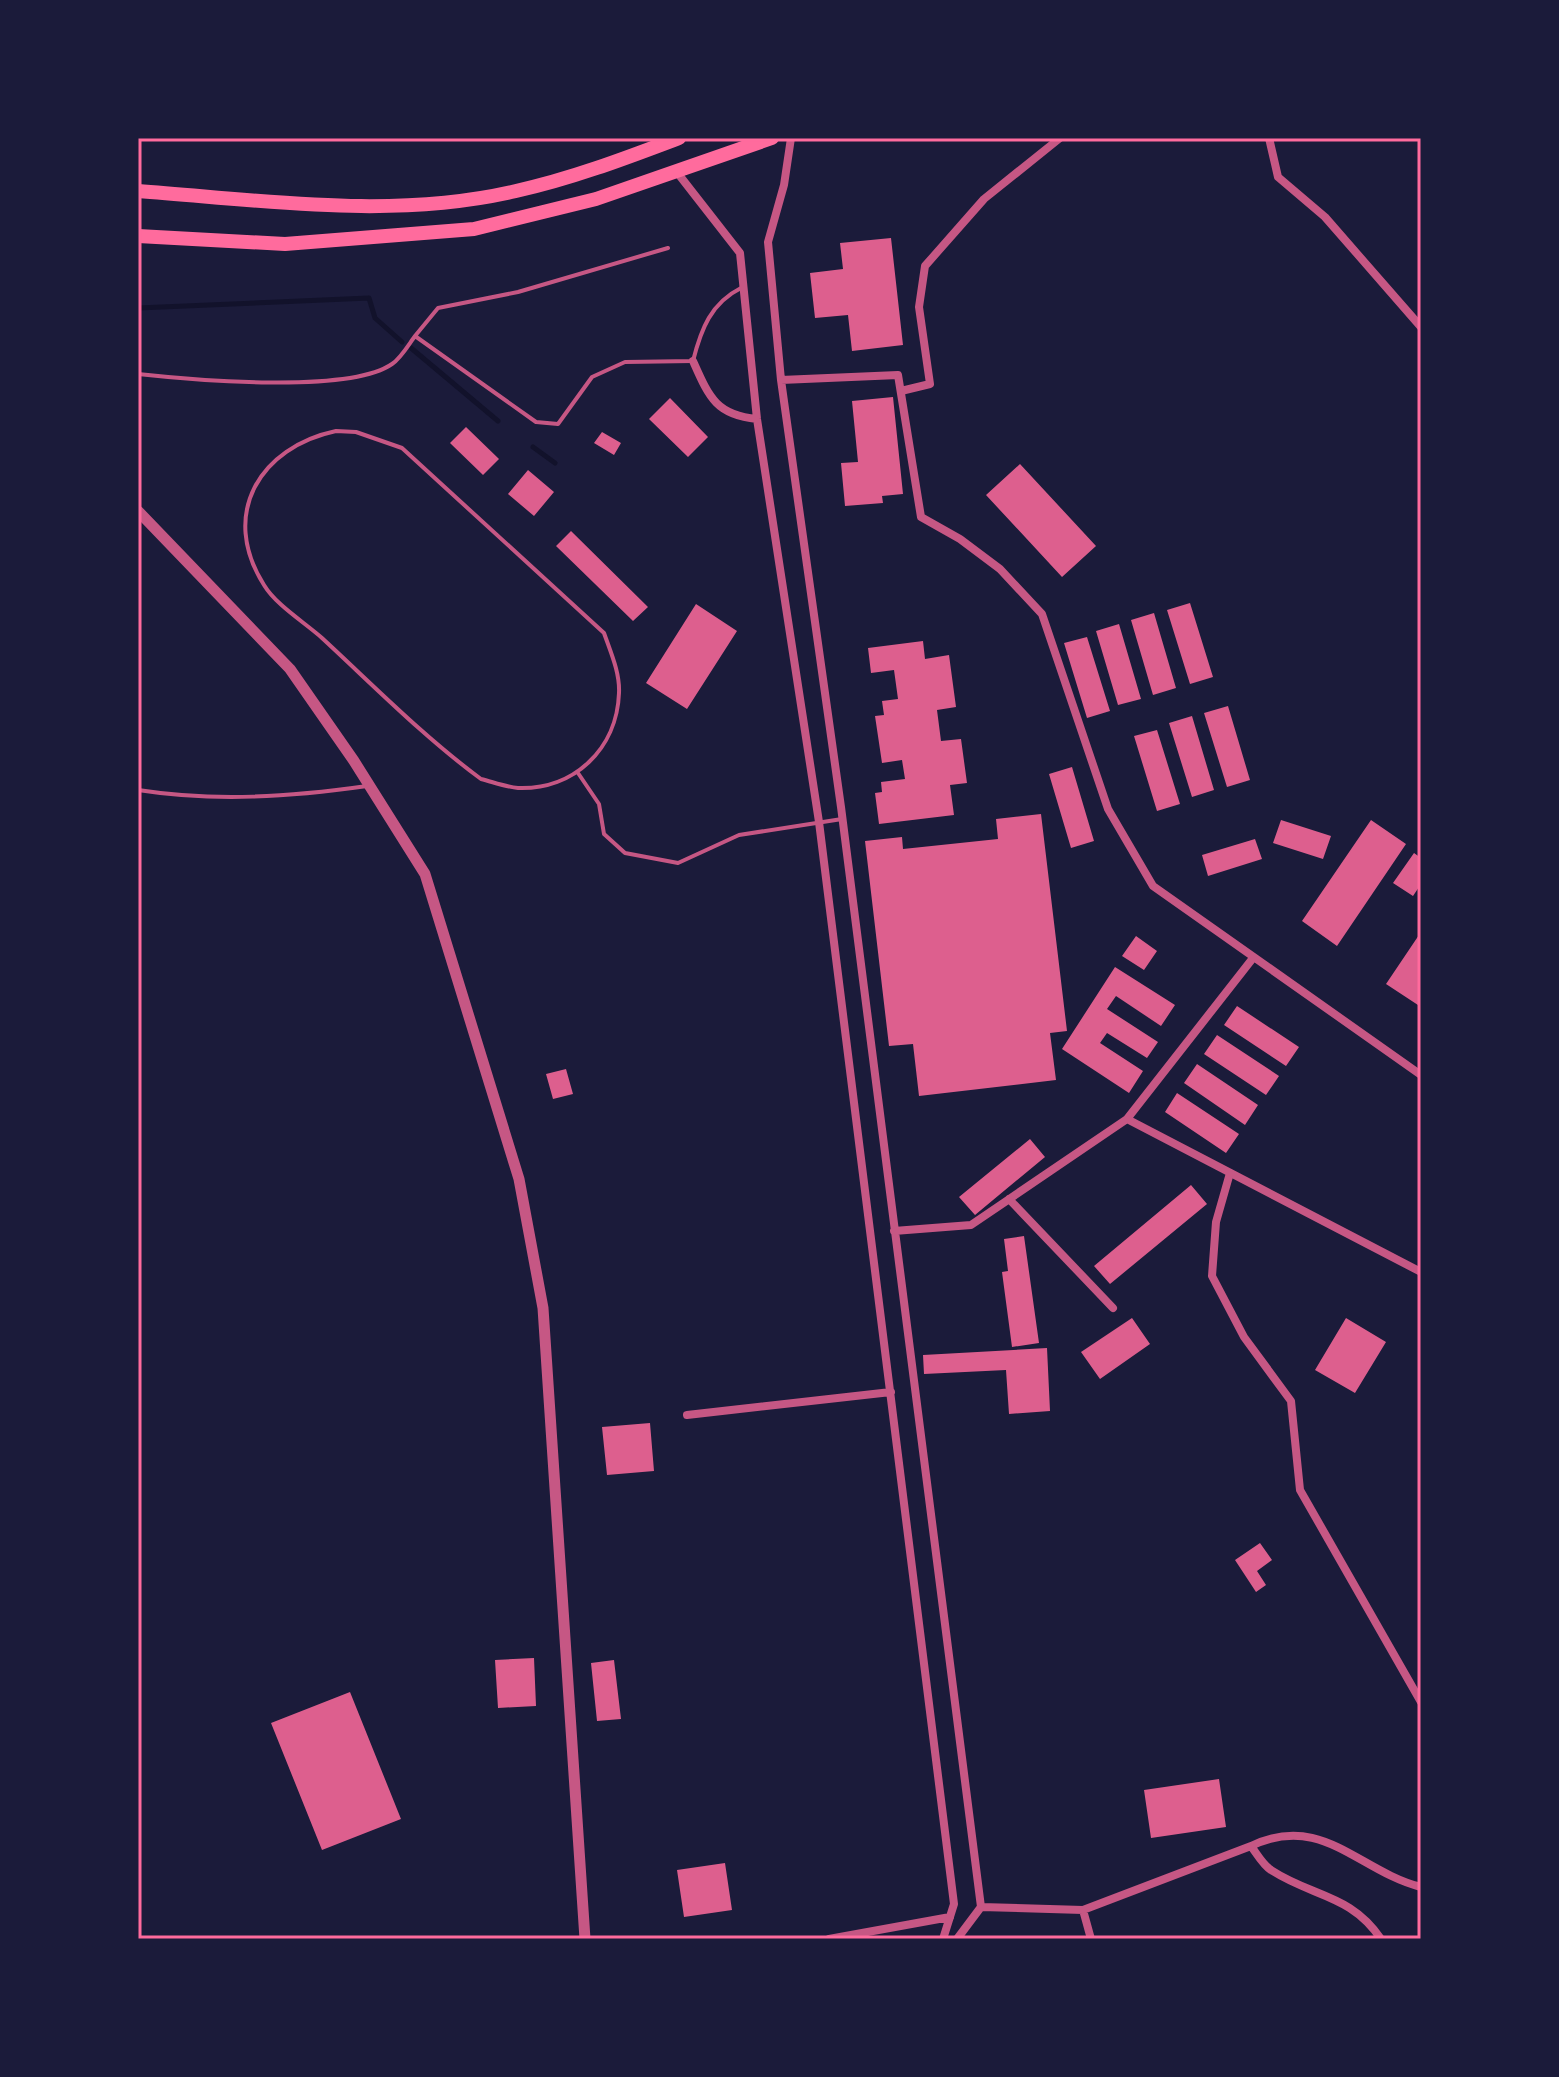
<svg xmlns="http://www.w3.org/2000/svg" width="1559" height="2077" font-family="'Asap Condensed',sans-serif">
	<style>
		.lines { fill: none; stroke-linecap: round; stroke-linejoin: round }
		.stream { stroke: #12122b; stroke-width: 5 }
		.building { fill: #dd5f8e }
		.service { stroke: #c65784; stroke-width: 4 }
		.minor { stroke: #c65784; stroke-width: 8 }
		.tertiary { stroke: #c65784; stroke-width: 11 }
		.primary { stroke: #ff6b9d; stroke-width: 14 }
		.neatline { fill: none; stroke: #ff6b9d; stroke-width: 3 }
	</style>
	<rect width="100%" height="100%" fill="#1b1b3a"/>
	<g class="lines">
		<path class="stream" d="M 138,308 L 369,298 L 375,318 L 402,342
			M 411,348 L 498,421
			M 533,447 L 555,463"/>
	</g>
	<path class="building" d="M 891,238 L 903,345 L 852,351 L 848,315 L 815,318 L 810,273 L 843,269 L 840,243 Z
		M 893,397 L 903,494 L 882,496 L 883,503 L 845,506 L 841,463 L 858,462 L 852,401 Z
		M 670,398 L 708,437 L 688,457 L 649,419 Z
		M 466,427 L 499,459 L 483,475 L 450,443 Z
		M 602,432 L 621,443 L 614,455 L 594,443 Z
		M 1020,464 L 1096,546 L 1062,577 L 986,495 Z
		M 528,470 L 554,492 L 534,516 L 508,494 Z
		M 571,531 L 648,607 L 633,621 L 556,546 Z
		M 1190,603 L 1213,677 L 1190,684 L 1167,610 Z
		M 696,604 L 737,631 L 687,709 L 646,683 Z
		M 1154,613 L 1176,688 L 1153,695 L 1131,620 Z
		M 1119,624 L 1141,699 L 1118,705 L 1096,631 Z
		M 1087,637 L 1110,711 L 1087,718 L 1064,643 Z
		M 923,641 L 925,659 L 949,655 L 956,707 L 937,710 L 941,741 L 961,739 L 967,783 L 950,785 L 954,815 L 879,824 L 875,793 L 882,792 L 881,782 L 905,779 L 902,760 L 882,763 L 875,716 L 884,715 L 882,701 L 898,699 L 894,670 L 871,673 L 868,648 Z
		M 1228,706 L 1250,780 L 1227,787 L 1204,713 Z
		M 1192,716 L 1214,790 L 1192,797 L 1169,723 Z
		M 1157,730 L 1180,804 L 1157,811 L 1134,736 Z
		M 1072,767 L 1094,841 L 1071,848 L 1049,774 Z
		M 1041,814 L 1067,1031 L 1050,1033 L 1056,1080 L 919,1096 L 913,1044 L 889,1046 L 865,841 L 902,837 L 903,849 L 998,839 L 996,819 Z
		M 1281,820 L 1331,836 L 1323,859 L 1273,843 Z
		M 1371,820 L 1406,844 L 1337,946 L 1302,921 Z
		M 1255,839 L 1262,859 L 1208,876 L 1202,855 Z
		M 1414,853 L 1421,858 L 1421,884 L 1413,896 L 1393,883 Z
		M 1421,932 L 1421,1007 L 1386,984 Z
		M 1136,936 L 1157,951 L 1144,970 L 1122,956 Z
		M 1115,967 L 1175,1005 L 1161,1026 L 1116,996 L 1107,1009 L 1158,1042 L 1147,1058 L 1107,1033 L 1100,1043 L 1143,1071 L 1129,1093 L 1062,1049 Z
		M 1237,1006 L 1299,1047 L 1286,1066 L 1224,1025 Z
		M 1217,1035 L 1279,1076 L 1266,1095 L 1204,1054 Z
		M 1197,1064 L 1258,1105 L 1245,1125 L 1184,1083 Z
		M 566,1069 L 573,1094 L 553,1099 L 546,1074 Z
		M 1177,1093 L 1239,1134 L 1226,1153 L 1165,1112 Z
		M 1030,1139 L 1045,1157 L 975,1215 L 959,1197 Z
		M 1191,1185 L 1207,1204 L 1110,1284 L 1094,1266 Z
		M 1024,1236 L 1039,1343 L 1012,1347 L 1002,1272 L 1008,1271 L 1004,1239 Z
		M 1132,1318 L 1150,1344 L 1100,1379 L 1081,1352 Z
		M 1346,1318 L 1386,1342 L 1355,1393 L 1315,1370 Z
		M 1047,1348 L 1050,1411 L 1009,1414 L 1006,1370 L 924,1374 L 923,1355 Z
		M 650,1423 L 654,1471 L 607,1475 L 602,1427 Z
		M 1260,1543 L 1272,1560 L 1257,1571 L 1266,1585 L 1256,1592 L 1235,1560 Z
		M 534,1658 L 536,1706 L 498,1708 L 495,1660 Z
		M 614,1660 L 621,1719 L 597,1721 L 591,1663 Z
		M 350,1692 L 401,1819 L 322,1850 L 271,1723 Z
		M 1219,1779 L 1226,1827 L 1151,1838 L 1144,1790 Z
		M 725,1863 L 732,1910 L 684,1917 L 677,1870 Z"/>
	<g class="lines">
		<path class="service" d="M 668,248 L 518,292 L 438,308 L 415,336 L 536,422 L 558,424 L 592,377 L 625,362 L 693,361 C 701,329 711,303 741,288
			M 138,374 C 193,380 349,394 392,364 C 401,358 409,344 415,336
			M 336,431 L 356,432 L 402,448 L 604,633 C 611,653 620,673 619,693 C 617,749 574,790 518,788 C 506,787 493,782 481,779 C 424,737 374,686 322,638 C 304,622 276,605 264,585 C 219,514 260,447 336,431 Z
			M 578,773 L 599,804 L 604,834 L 625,853 L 678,863 L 739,835 L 842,819
			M 138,790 C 215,802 290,797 367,786"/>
		<path class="minor" d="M 791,138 L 784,185 L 768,242 L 781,380 L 841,807 L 981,1907 L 957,1939
			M 1269,138 L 1278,177 L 1325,217 L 1421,327
			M 676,171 L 740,253 L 757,419 L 819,822 L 954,1904 L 943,1939
			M 693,361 C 709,397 716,415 757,419
			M 781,380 L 898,375 L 921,517 L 960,539 L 1000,569 L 1042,614 L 1108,809 L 1153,886 L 1421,1075
			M 901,391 L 930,384 L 919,307 L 925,266 L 984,199 L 1060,138
			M 1127,1119 L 1253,958
			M 1230,1173 L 1216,1222 L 1212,1276 L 1244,1337 L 1291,1401 L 1300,1490 L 1421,1702
			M 1009,1199 L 1113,1308
			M 894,1231 L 971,1225 L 1127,1119 L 1421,1272
			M 687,1415 L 891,1392
			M 1251,1846 C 1322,1812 1358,1871 1421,1887
			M 981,1907 L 1083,1910 L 1251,1846 C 1257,1854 1263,1865 1271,1870 C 1312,1897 1351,1894 1381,1939
			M 1083,1910 L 1091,1939
			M 829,1939 L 950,1917"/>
		<path class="tertiary" d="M 138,511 L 290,669 L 354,761 L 425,874 L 519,1179 L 543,1308 L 585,1939"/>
		<path class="primary" d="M 138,191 C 262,200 393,220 516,191 C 571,179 626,158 679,138
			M 138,236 L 285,244 L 474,229 L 596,199 L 772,138"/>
	</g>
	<rect width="1559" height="2077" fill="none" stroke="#1b1b3a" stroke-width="280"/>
	<rect x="140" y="140" width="1279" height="1797" class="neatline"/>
</svg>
